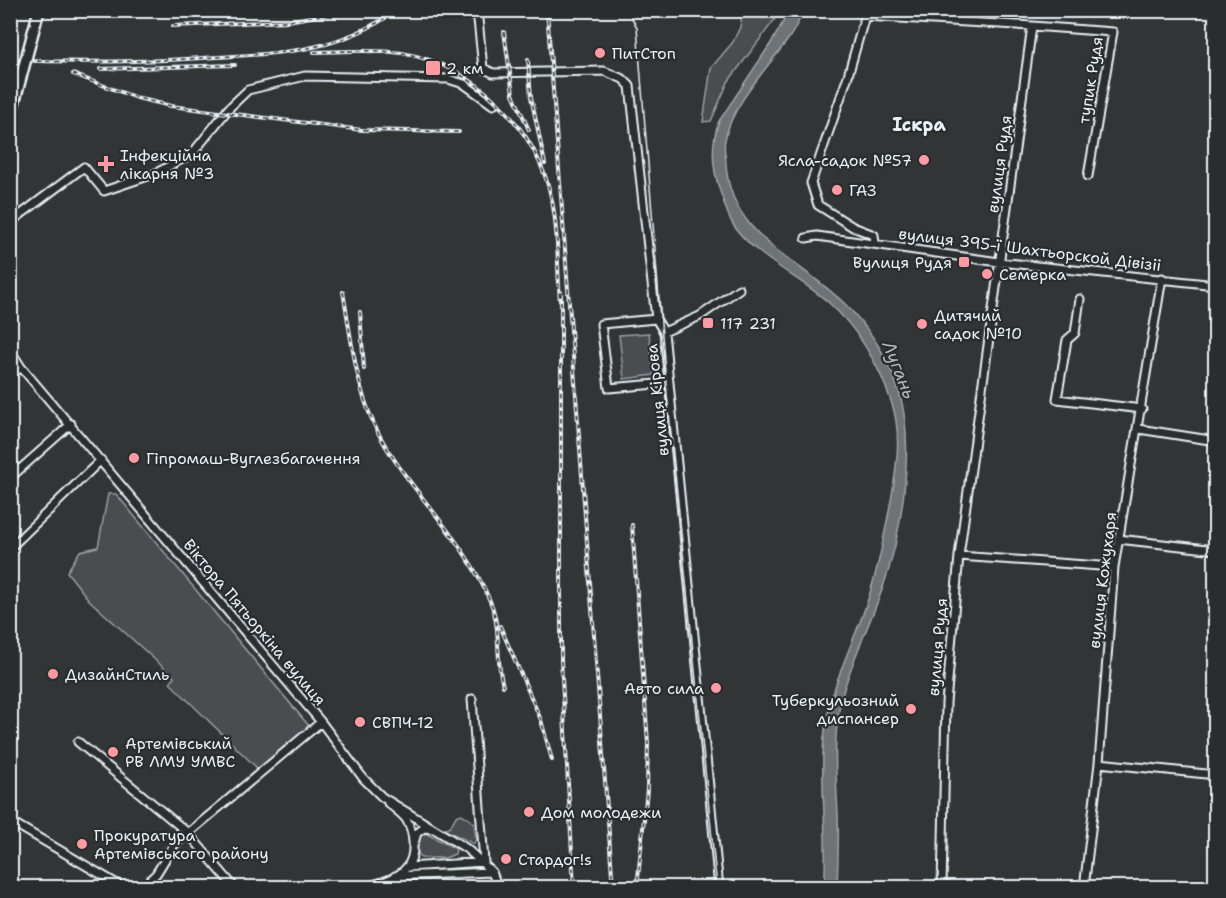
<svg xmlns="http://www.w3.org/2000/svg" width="1226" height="898" font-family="'Shantell Sans',sans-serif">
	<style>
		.green { fill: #494d4f; stroke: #989fa4; stroke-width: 1.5 }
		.water { fill: #6e7376; stroke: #9fa5aa; stroke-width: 1.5 }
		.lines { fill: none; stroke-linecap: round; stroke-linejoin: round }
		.minor-casing { stroke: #e8f1f8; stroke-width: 11 }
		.minor { stroke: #2a2d2e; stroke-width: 7 }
		.tram { stroke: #e8f1f8; stroke-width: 1.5 }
		.rail-casing { stroke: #e8f1f8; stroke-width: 4 }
		.rail { stroke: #2a2d2e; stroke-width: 1.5; stroke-dasharray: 4.5; stroke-linecap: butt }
		.major-bridge-casing { stroke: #e8f1f8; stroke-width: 14; stroke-linecap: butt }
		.major-bridge { stroke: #2a2d2e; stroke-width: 9 }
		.poi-dot { fill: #ff9aa2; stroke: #2a2d2e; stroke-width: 2 }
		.labels { text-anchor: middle; stroke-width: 4.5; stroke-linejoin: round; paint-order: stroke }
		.poi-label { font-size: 16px; fill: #e8f1f8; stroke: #2a2d2e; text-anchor: start }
		.street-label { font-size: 16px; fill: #e8f1f8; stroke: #2a2d2e }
		.neighbourhood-label { font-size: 18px; font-weight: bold; fill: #e8f1f8; stroke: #2a2d2e }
		.water-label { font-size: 18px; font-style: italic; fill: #b1b8be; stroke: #2a2d2e }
	</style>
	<rect width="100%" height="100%" fill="#323536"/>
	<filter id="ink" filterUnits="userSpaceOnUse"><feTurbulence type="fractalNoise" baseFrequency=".0167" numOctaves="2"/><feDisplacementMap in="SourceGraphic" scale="12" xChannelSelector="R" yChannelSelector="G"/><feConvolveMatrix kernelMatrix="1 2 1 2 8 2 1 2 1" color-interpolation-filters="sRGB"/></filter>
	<g filter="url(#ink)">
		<path class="green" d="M 743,11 L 781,11 L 728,82 L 711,121 L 703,122 L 711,68 L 733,42 L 740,27 Z
			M 649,333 L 654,375 L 624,379 L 619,335 Z
			M 108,494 L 116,494 L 309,726 L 258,769 L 170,683 L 174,677 L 89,600 L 67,572 L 80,551 L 98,547 Z
			M 462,814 L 474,823 L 476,839 L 474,844 L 443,829 L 450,827 L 456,816 Z
			M 425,833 L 456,849 L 455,854 L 445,858 L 421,858 L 417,851 L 419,837 Z
			M 415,880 L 415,885 L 454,882 L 454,887 L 376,888 L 395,881 Z"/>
		<path class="water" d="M 789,11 L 804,11 C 799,20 794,32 787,41 C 767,68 731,106 725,140 C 723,147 726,157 726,164 C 730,237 800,259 846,305 C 870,329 889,359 899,392 C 916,445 901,538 882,590 C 869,626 852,660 842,696 C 832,735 836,774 838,814 C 839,838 838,863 837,887 L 824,887 C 829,838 819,788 824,738 C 828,696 845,660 860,622 C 876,581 884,538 892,495 C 897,464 902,431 891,401 C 878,363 858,329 828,302 C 801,278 754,256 734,226 C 727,216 723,199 719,188 C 712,166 711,143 719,121 L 773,40 Z"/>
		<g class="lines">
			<defs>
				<path id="minor" d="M 477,10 L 483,68 L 493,73 L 604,71 L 623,79 L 630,86 L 656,319 L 664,332 L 719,888
					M 1032,26 L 1113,32 L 1088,176
					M 10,226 L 12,221 L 84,167 L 104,191 L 154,174 L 192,154 L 229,108 L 248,90 L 305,76 L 448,79 L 464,84 L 493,105
					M 806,238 L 817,236 L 999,262 L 1216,285
					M 875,244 L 874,235 L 853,227 L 818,205 L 811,183 L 847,79 L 865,16 L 1032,26 L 959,556 L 946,703 L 942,888
					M 1080,299 L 1075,333 L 1067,340 L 1057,399 L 1142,409
					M 656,319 L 601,324 L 609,388 L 668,383
					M 664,332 L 700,316 L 739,289
					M 10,350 L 21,367 L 321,722 L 363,778 L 382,797 L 467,849 L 492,872 L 498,888
					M 10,376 L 21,367
					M 1139,429 L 1216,441
					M 10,478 L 71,424
					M 1118,539 L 1216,550
					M 10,548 L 101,460
					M 959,556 L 1114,567
					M 78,742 L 188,833 L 235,888
					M 1099,763 L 1216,775
					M 10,821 L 124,888
					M 414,843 L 417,833 L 424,828 L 433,829
					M 408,867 L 484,862 L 472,699
					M 395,876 L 492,872
					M 141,888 L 156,874 L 174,845 L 321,722
					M 364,888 C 378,883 396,880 406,868 C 417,856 414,831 406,819 C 401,813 394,808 388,803
					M 1084,888 L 1099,763 L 1114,567 L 1162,278"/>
			</defs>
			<use href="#minor" class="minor-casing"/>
			<use href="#minor" class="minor"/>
			<path class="tram" d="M 628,10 L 637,28 L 666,384 L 717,888"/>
			<defs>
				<path id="rail" d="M 547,10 L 613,888
					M 173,26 L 288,21 L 350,10
					M 504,32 L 513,94 L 529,130
					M 348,51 C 366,51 384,50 402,53 C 476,66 537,128 552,201 C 559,233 557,269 560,301
					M 314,52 L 353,51
					M 10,60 C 74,63 138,62 202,58 C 275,53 334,55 397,10
					M 528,60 L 531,97 L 545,164
					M 100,69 L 235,65
					M 73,74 L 137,98 L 171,106 L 362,130 L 459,132
					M 343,292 C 352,341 356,394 381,438 C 414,497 462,535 490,601 C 502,629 495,658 503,686
					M 561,292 L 561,661 L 574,888
					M 360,312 L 364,369
					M 632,525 L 648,743 L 647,789 L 637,888
					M 500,626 L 541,720 L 552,760"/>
			</defs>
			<use href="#rail" class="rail-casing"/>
			<use href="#rail" class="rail"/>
			<defs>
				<path id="major-bridge" d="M 12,111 L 39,10"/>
			</defs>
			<use href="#major-bridge" class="major-bridge-casing"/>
			<use href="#major-bridge" class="major-bridge"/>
		</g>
	</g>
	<g class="poi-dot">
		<circle cx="600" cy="53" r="6"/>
		<rect x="425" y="60" width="16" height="16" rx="3"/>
		<circle cx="924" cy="160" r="6"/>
		<path d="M103 155h6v6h6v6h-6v6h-6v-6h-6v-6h6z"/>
		<circle cx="837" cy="190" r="6"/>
		<rect x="958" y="256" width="12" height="12" rx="3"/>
		<circle cx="987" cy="274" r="6"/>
		<rect x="702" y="317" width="12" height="12" rx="3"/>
		<circle cx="922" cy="324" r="6"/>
		<circle cx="134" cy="458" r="6"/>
		<circle cx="53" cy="674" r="6"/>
		<circle cx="716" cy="688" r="6"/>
		<circle cx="911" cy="709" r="6"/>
		<circle cx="360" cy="722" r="6"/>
		<circle cx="113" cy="752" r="6"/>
		<circle cx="529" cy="812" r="6"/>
		<circle cx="82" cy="844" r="6"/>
		<circle cx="506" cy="859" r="6"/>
	</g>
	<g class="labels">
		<g class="poi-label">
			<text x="612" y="59">ПитСтоп</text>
			<text x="446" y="74">2 км</text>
			<text x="120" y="161">Інфекційна<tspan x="120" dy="18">лікарня №3</tspan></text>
			<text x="912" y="166" text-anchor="end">Ясла-садок №57</text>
			<text x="849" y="196">ГАЗ</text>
			<text x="952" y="268" text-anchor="end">Вулиця Рудя</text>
			<text x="999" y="280">Семерка</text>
			<text x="934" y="321">Дитячий<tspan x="934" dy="18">садок №10</tspan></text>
			<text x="720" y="329">117 231</text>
			<text x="146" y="464">Гіпромаш-Вуглезбагачення</text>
			<text x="65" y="680">ДизайнСтиль</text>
			<text x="704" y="694" text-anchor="end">Авто сила</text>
			<text x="899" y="706" text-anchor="end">Туберкульозний<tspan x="899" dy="18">диспансер</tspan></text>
			<text x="372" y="728">СВПЧ-12</text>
			<text x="125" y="749">Артемівський<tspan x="125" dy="18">РВ ЛМУ УМВС</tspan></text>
			<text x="541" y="818">Дом молодежи</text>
			<text x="94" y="841">Прокуратура<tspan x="94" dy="18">Артемівського району</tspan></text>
			<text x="518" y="865">Стардог!s</text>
		</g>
		<g class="street-label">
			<text transform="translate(1090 80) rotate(-81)" y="6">тупик Рудя</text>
			<text transform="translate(999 164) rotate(-82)" y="6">вулиця Рудя</text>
			<text transform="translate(1030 249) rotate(7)" y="6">вулиця 395-ї Шахтьорской Дівізіі</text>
			<text transform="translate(657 400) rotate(-96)" y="6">вулиця Кірова</text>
			<text transform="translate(1102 580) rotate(-83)" y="6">вулиця Кожухаря</text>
			<text transform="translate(255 622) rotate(50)" y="6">Віктора Пятьоркіна вулиця</text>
			<text transform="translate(937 647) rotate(-85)" y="6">вулиця Рудя</text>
		</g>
		<g class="neighbourhood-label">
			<text x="919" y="131">Іскра</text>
		</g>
		<g class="water-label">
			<text transform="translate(899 370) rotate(68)" y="6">Лугань</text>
		</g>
	</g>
	<rect width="1226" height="898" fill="none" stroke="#2a2d2e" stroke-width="36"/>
	<rect x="18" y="18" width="1190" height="862" fill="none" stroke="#e8f1f8" stroke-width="2" filter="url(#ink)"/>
</svg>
